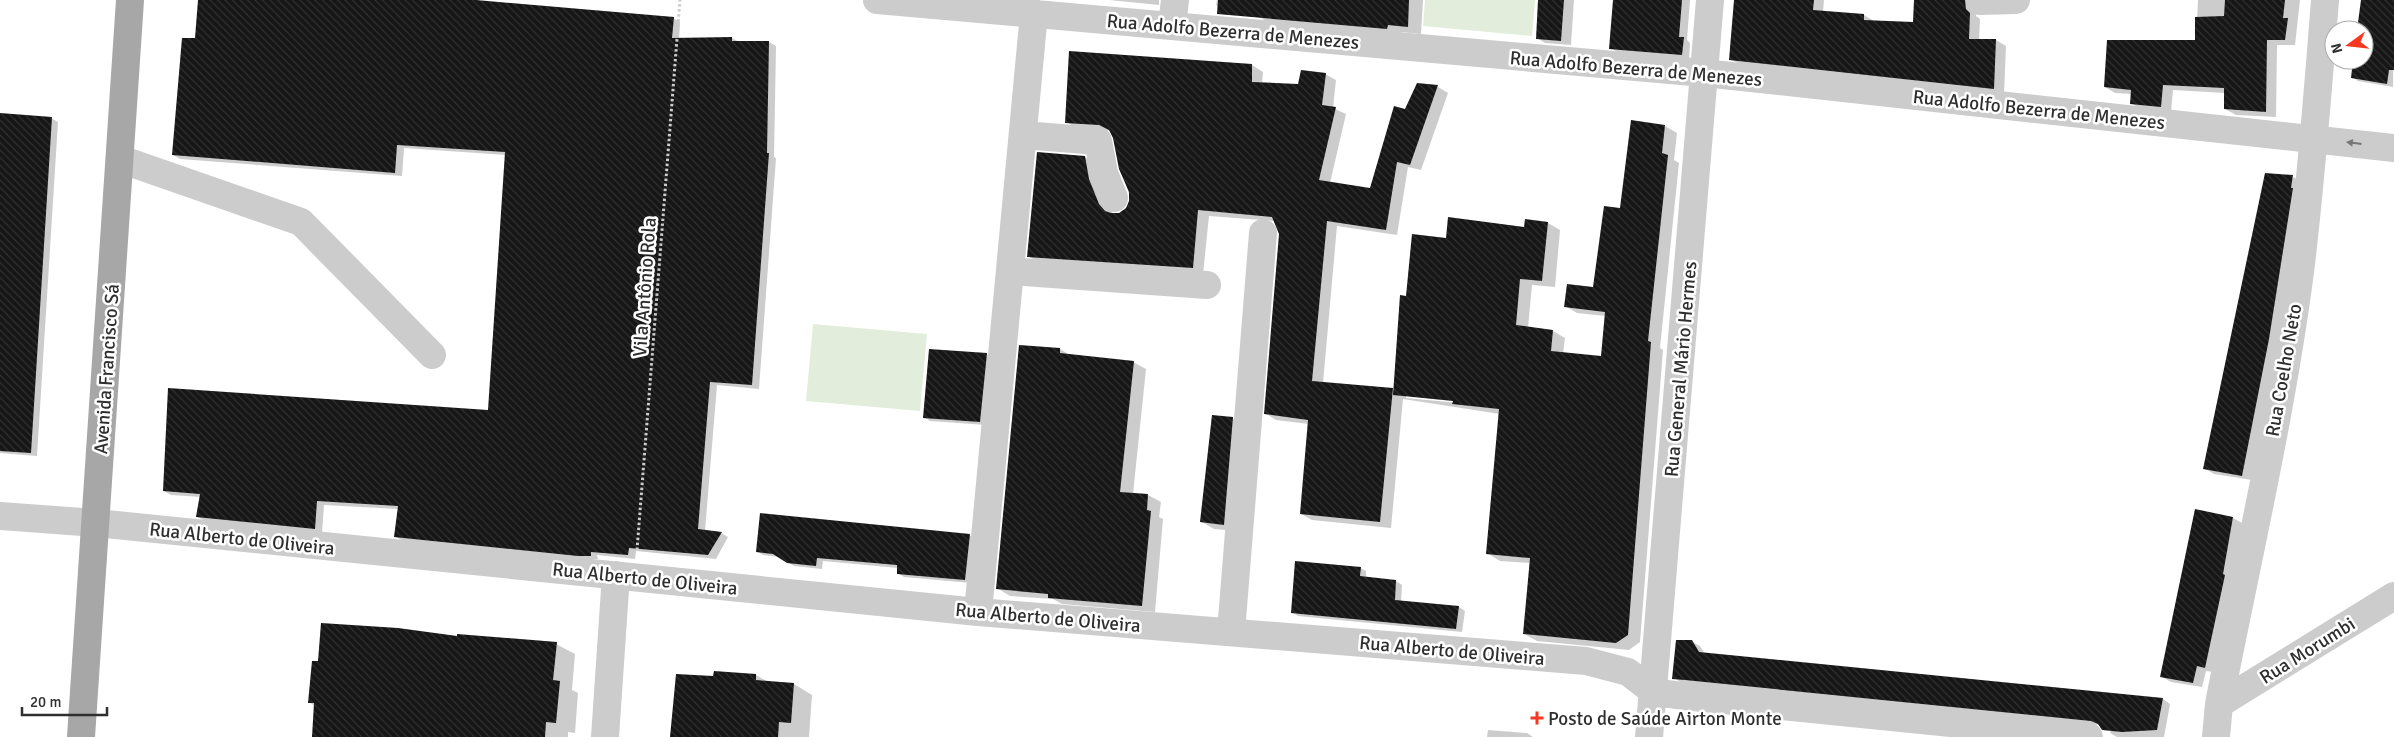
<svg xmlns="http://www.w3.org/2000/svg" width="2394" height="737" font-family="Signika,sans-serif">
	<style>
		.green { fill: #e2eedb }
		.shadow { fill: #0003; fill-rule: evenodd }
		.building { fill: url(#building-back-hatch) }
		.lines { fill: none; stroke-linecap: round; stroke-linejoin: round }
		.path { stroke: #ccc; stroke-width: 3; stroke-dasharray: 2.5 2.5; stroke-linecap: butt }
		.minor { stroke: #ccc; stroke-width: 28 }
		.major { stroke: #a7a7a7; stroke-width: 28 }
		.oneway { fill: #767676 }
		.poi-dot { fill: #f63821; stroke: #fff; stroke-width: 2 }
		.labels { text-anchor: middle; stroke-width: 5; stroke-linejoin: round; paint-order: stroke }
		.street-label { font-size: 19px; fill: #2f2f2f; stroke: #fff }
		.poi-label { font-size: 19px; fill: #2f2f2f; stroke: #fff; text-anchor: start }
	</style>
	<defs>
		<pattern id="building-back-hatch" width="6" height="6" patternUnits="userSpaceOnUse" patternTransform="scale(1.25)"><rect width="6" height="6" fill="#161616"/><path d="M-1 5l2 2M0 0l6 6M5-1l2 2" fill="none" stroke="#303030"/></pattern>
	</defs>
	<rect width="100%" height="100%" fill="#fff"/>
	<path class="green" d="M 1425,0 L 1535,0 L 1532,36 L 1423,26 Z
		M 813,324 L 927,334 L 920,411 L 806,401 Z"/>
	<path class="shadow" d="M 199,0 L 466,0 L 673,18 L 680,22 L 679,39 L 732,38 L 739,42 L 769,42 L 776,46 L 774,157 L 776,158 L 759,389 L 717,385 L 705,531 L 721,533 L 728,537 L 716,559 L 636,551 L 635,559 L 597,555 L 598,559 L 586,559 L 403,541 L 396,537 L 398,509 L 324,505 L 322,533 L 205,521 L 198,517 L 201,497 L 171,495 L 164,491 L 489,411 L 506,155 L 404,148 L 402,176 L 180,159 L 173,155 L 196,40 Z
		M 1109,0 L 1159,0 L 1159,5 Z
		M 1217,0 L 1423,0 L 1421,34 L 1401,32 L 1401,36 L 1273,25 L 1259,17 L 1230,13 L 1216,5 Z
		M 1539,0 L 1574,0 L 1571,45 L 1545,43 L 1537,38 Z
		M 1614,0 L 1690,0 L 1687,40 L 1690,43 L 1689,59 L 1619,53 L 1611,48 Z
		M 1735,0 L 1824,0 L 1823,12 L 1864,15 L 1874,21 L 1914,23 L 1915,0 L 1968,0 L 1975,4 L 1976,16 L 1980,19 L 1979,40 L 1996,40 L 2006,46 L 2004,94 L 1741,65 L 1730,59 Z
		M 2198,0 L 2300,0 L 2295,45 L 2277,45 L 2276,117 L 2236,115 L 2225,109 L 2225,93 L 2173,90 L 2171,112 L 2141,109 L 2131,103 L 2132,94 L 2115,93 L 2105,87 L 2196,41 Z
		M 2363,0 L 2394,0 L 2393,87 L 2358,81 L 2352,77 L 2354,60 L 2364,60 L 2364,30 L 2359,30 Z
		M 1252,65 L 1263,72 L 1262,84 L 1299,85 L 1325,74 L 1336,80 L 1333,108 L 1346,114 L 1330,183 L 1370,189 L 1418,84 L 1438,87 L 1448,93 L 1421,170 L 1408,167 L 1397,235 L 1337,226 L 1323,383 L 1395,391 L 1407,298 L 1447,240 L 1525,229 L 1548,223 L 1560,230 L 1555,287 L 1532,285 L 1528,328 L 1553,331 L 1565,338 L 1563,354 L 1602,357 L 1606,316 L 1577,313 L 1565,306 L 1595,288 L 1621,209 L 1665,126 L 1677,133 L 1674,160 L 1679,163 L 1660,348 L 1663,350 L 1640,642 L 1629,650 L 1537,641 L 1524,634 L 1530,563 L 1500,561 L 1487,553 L 1500,414 L 1403,399 L 1391,528 L 1312,520 L 1301,514 L 1309,424 L 1276,420 L 1265,413 L 1280,234 L 1274,221 L 1209,216 L 1203,274 L 1039,262 L 1028,256 L 1084,157 L 1095,163 L 1100,186 L 1113,214 L 1120,214 L 1127,209 L 1131,201 L 1111,131 L 1077,128 L 1066,122 ZM 1406,395 L 1459,401 L 1459,403 L 1406,398 Z
		M 0,115 L 51,118 L 58,122 L 37,456 L 0,453 Z
		M 2293,177 L 2303,182 L 2301,211 L 2252,480 L 2214,474 L 2204,468 Z
		M 1060,349 L 1070,355 L 1133,362 L 1146,369 L 1133,494 L 1148,495 L 1161,502 L 1159,517 L 1163,519 L 1155,612 L 1062,604 L 1053,599 L 1010,596 L 997,588 Z
		M 986,354 L 992,357 L 986,425 L 930,421 L 924,417 Z
		M 1232,418 L 1245,425 L 1237,531 L 1214,529 L 1202,522 Z
		M 2233,518 L 2242,523 L 2214,672 L 2206,671 L 2202,687 L 2171,682 L 2162,677 Z
		M 969,535 L 975,538 L 971,583 L 904,577 L 898,573 L 898,568 L 823,561 L 822,569 L 794,566 L 779,557 L 763,555 L 757,551 Z
		M 1360,568 L 1366,571 L 1366,578 L 1396,581 L 1402,585 L 1401,602 L 1459,607 L 1465,611 L 1462,632 L 1298,616 L 1292,612 Z
		M 458,638 L 556,644 L 575,654 L 572,690 L 578,693 L 575,733 L 568,732 L 568,737 L 313,737 L 315,706 L 309,702 Z
		M 1692,642 L 1700,646 L 1705,654 L 2163,699 L 2170,704 L 2164,737 L 2117,737 L 2110,733 L 2111,730 L 2100,725 L 1682,683 L 1674,678 Z
		M 756,675 L 768,682 L 794,684 L 812,695 L 809,737 L 671,737 L 714,678 Z
		M 1488,730 L 1527,733 L 1533,737 L 1487,737 Z"/>
	<path class="building" d="M 198,0 L 476,0 L 674,17 L 672,38 L 732,37 L 732,41 L 769,41 L 767,153 L 769,153 L 752,385 L 710,382 L 698,529 L 722,532 L 708,555 L 629,548 L 628,555 L 591,552 L 591,556 L 578,556 L 394,537 L 398,506 L 317,501 L 315,529 L 196,517 L 200,494 L 163,491 L 168,388 L 488,410 L 505,152 L 397,145 L 395,173 L 172,155 L 182,38 L 195,38 Z
		M 1218,0 L 1409,0 L 1408,27 L 1388,25 L 1387,29 L 1217,14 Z
		M 1538,0 L 1564,0 L 1561,41 L 1536,39 Z
		M 1613,0 L 1682,0 L 1679,37 L 1684,37 L 1682,55 L 1609,49 Z
		M 1734,0 L 1814,0 L 1813,10 L 1864,14 L 1864,20 L 1913,22 L 1914,0 L 1965,0 L 1966,9 L 1970,13 L 1969,39 L 1996,39 L 1994,89 L 1729,60 Z
		M 2225,0 L 2285,0 L 2283,18 L 2288,18 L 2285,40 L 2267,40 L 2266,112 L 2224,109 L 2224,88 L 2163,85 L 2161,107 L 2130,104 L 2131,90 L 2104,87 L 2107,40 L 2195,40 L 2195,17 L 2224,16 Z
		M 2361,0 L 2394,0 L 2394,70 L 2389,70 L 2387,84 L 2351,78 L 2353,60 L 2364,60 L 2364,30 L 2357,30 Z
		M 1069,51 L 1252,64 L 1252,82 L 1298,84 L 1301,70 L 1326,73 L 1322,105 L 1336,107 L 1319,180 L 1370,188 L 1394,106 L 1405,109 L 1417,83 L 1438,85 L 1410,165 L 1397,162 L 1386,230 L 1327,221 L 1312,381 L 1393,388 L 1380,522 L 1300,514 L 1308,420 L 1264,414 L 1279,234 L 1272,217 L 1198,210 L 1193,268 L 1027,257 L 1037,152 L 1085,156 L 1089,179 L 1099,204 L 1105,211 L 1111,213 L 1119,213 L 1126,208 L 1129,201 L 1129,192 L 1119,169 L 1113,138 L 1109,130 L 1099,125 L 1065,123 Z
		M 0,113 L 52,117 L 31,453 L 0,451 Z
		M 1631,120 L 1665,125 L 1662,153 L 1668,155 L 1648,341 L 1651,342 L 1628,635 L 1616,643 L 1523,634 L 1530,558 L 1486,554 L 1499,409 L 1452,404 L 1453,401 L 1393,395 L 1400,295 L 1406,296 L 1412,234 L 1446,238 L 1448,217 L 1524,227 L 1525,219 L 1548,222 L 1542,281 L 1520,279 L 1516,325 L 1553,330 L 1551,351 L 1601,356 L 1605,312 L 1564,307 L 1567,284 L 1593,287 L 1604,206 L 1620,208 Z
		M 2265,173 L 2293,175 L 2291,188 L 2293,188 L 2269,339 L 2242,476 L 2203,469 Z
		M 1019,345 L 1060,348 L 1060,353 L 1134,361 L 1120,492 L 1148,494 L 1147,510 L 1151,511 L 1142,606 L 1048,598 L 1048,594 L 996,589 Z
		M 929,349 L 987,353 L 980,422 L 923,418 Z
		M 1212,415 L 1233,417 L 1224,525 L 1200,522 Z
		M 2195,509 L 2233,517 L 2223,574 L 2225,575 L 2205,668 L 2197,666 L 2193,683 L 2160,677 Z
		M 760,513 L 970,534 L 965,580 L 897,574 L 897,565 L 817,558 L 816,566 L 787,563 L 773,554 L 756,552 Z
		M 1295,561 L 1361,567 L 1360,576 L 1396,580 L 1395,600 L 1459,606 L 1456,629 L 1291,613 Z
		M 321,623 L 398,628 L 457,636 L 457,634 L 557,642 L 553,680 L 560,681 L 556,723 L 546,722 L 545,737 L 312,737 L 314,703 L 308,703 L 312,661 L 318,661 Z
		M 1676,640 L 1692,640 L 1699,652 L 2163,698 L 2157,730 L 2122,732 L 2102,730 L 2098,724 L 2091,721 L 1685,680 L 1672,679 Z
		M 714,671 L 756,674 L 756,680 L 794,683 L 791,723 L 779,722 L 778,737 L 670,737 L 676,674 L 713,676 Z"/>
	<g class="lines">
		<path class="path" d="M 637,550 L 680,0"/>
		<path class="minor" d="M 877,0 L 1704,73 L 2394,148
			M 1980,1 L 2016,0
			M 1172,26 L 1175,0
			M 1023,135 L 1098,141 L 1104,173 L 1114,198
			M 120,159 L 301,222 L 432,355
			M 1010,271 L 1207,285
			M 0,516 L 96,523 L 978,612 L 1586,661 L 1628,672 L 1654,692 L 1683,696 L 2089,737
			M 978,612 L 1034,13
			M 1231,632 L 1263,233
			M 2219,704 L 2394,596
			M 605,737 L 616,575
			M 1649,737 L 1710,0
			M 2216,737 L 2219,704 C 2247,560 2281,417 2300,272 C 2311,181 2318,91 2325,0"/>
		<path class="major" d="M 81,737 L 130,0"/>
	</g>
	<defs><path id="oneway-solid" d="M-6-.8H1V-3.2L6.5 0L1 3.2V.8H-6Z" transform="scale(1.25)"/></defs>
	<use class="oneway" href="#oneway-solid" transform="translate(2354 143) rotate(-173)"/>
	<path class="poi-dot" d="M1534.5 710.5h5v5h5v5h-5v5h-5v-5h-5v-5h5z"/>
	<g class="labels">
		<g class="street-label">
			<text transform="translate(1233 31) rotate(5)" y="7">Rua Adolfo Bezerra de Menezes</text>
			<text transform="translate(1636 68) rotate(5)" y="7">Rua Adolfo Bezerra de Menezes</text>
			<text transform="translate(2039 109) rotate(6)" y="7">Rua Adolfo Bezerra de Menezes</text>
			<text transform="translate(644 287) rotate(-86)" y="7">Vila Antônio Rola</text>
			<text transform="translate(106 369) rotate(-86)" y="7">Avenida Francisco Sá</text>
			<text transform="translate(1680 369) rotate(-85)" y="7">Rua General Mário Hermes</text>
			<text transform="translate(2283 370) rotate(-80)" y="7">Rua Coelho Neto</text>
			<text transform="translate(242 538) rotate(6)" y="7">Rua Alberto de Oliveira</text>
			<text transform="translate(645 578) rotate(6)" y="7">Rua Alberto de Oliveira</text>
			<text transform="translate(1048 617) rotate(5)" y="7">Rua Alberto de Oliveira</text>
			<text transform="translate(1452 650) rotate(5)" y="7">Rua Alberto de Oliveira</text>
			<text transform="translate(2307 650) rotate(-32)" y="7">Rua Morumbi</text>
		</g>
		<g class="poi-label">
			<text x="1548" y="725">Posto de Saúde Airton Monte</text>
		</g>
	</g>
	<g transform="translate(2349 45) rotate(255)"><circle r="24" fill="#ffffff" stroke="#acacac"/>
	<path d="M0-4L9 19L0 12L-9 19Z" fill="#f63821"/>
	<text y="-8" font-size="14" font-weight="bold" text-anchor="middle" fill="#2f2f2f">N</text>
	</g>
	<path d="M22 707v8h85v-8" fill="none" stroke="#2f2f2f" stroke-width="2.5"/>
	<text x="30" y="707" font-size="15" fill="#2f2f2f" stroke="#ffffff" stroke-width="4" paint-order="stroke">20 m</text>
</svg>
